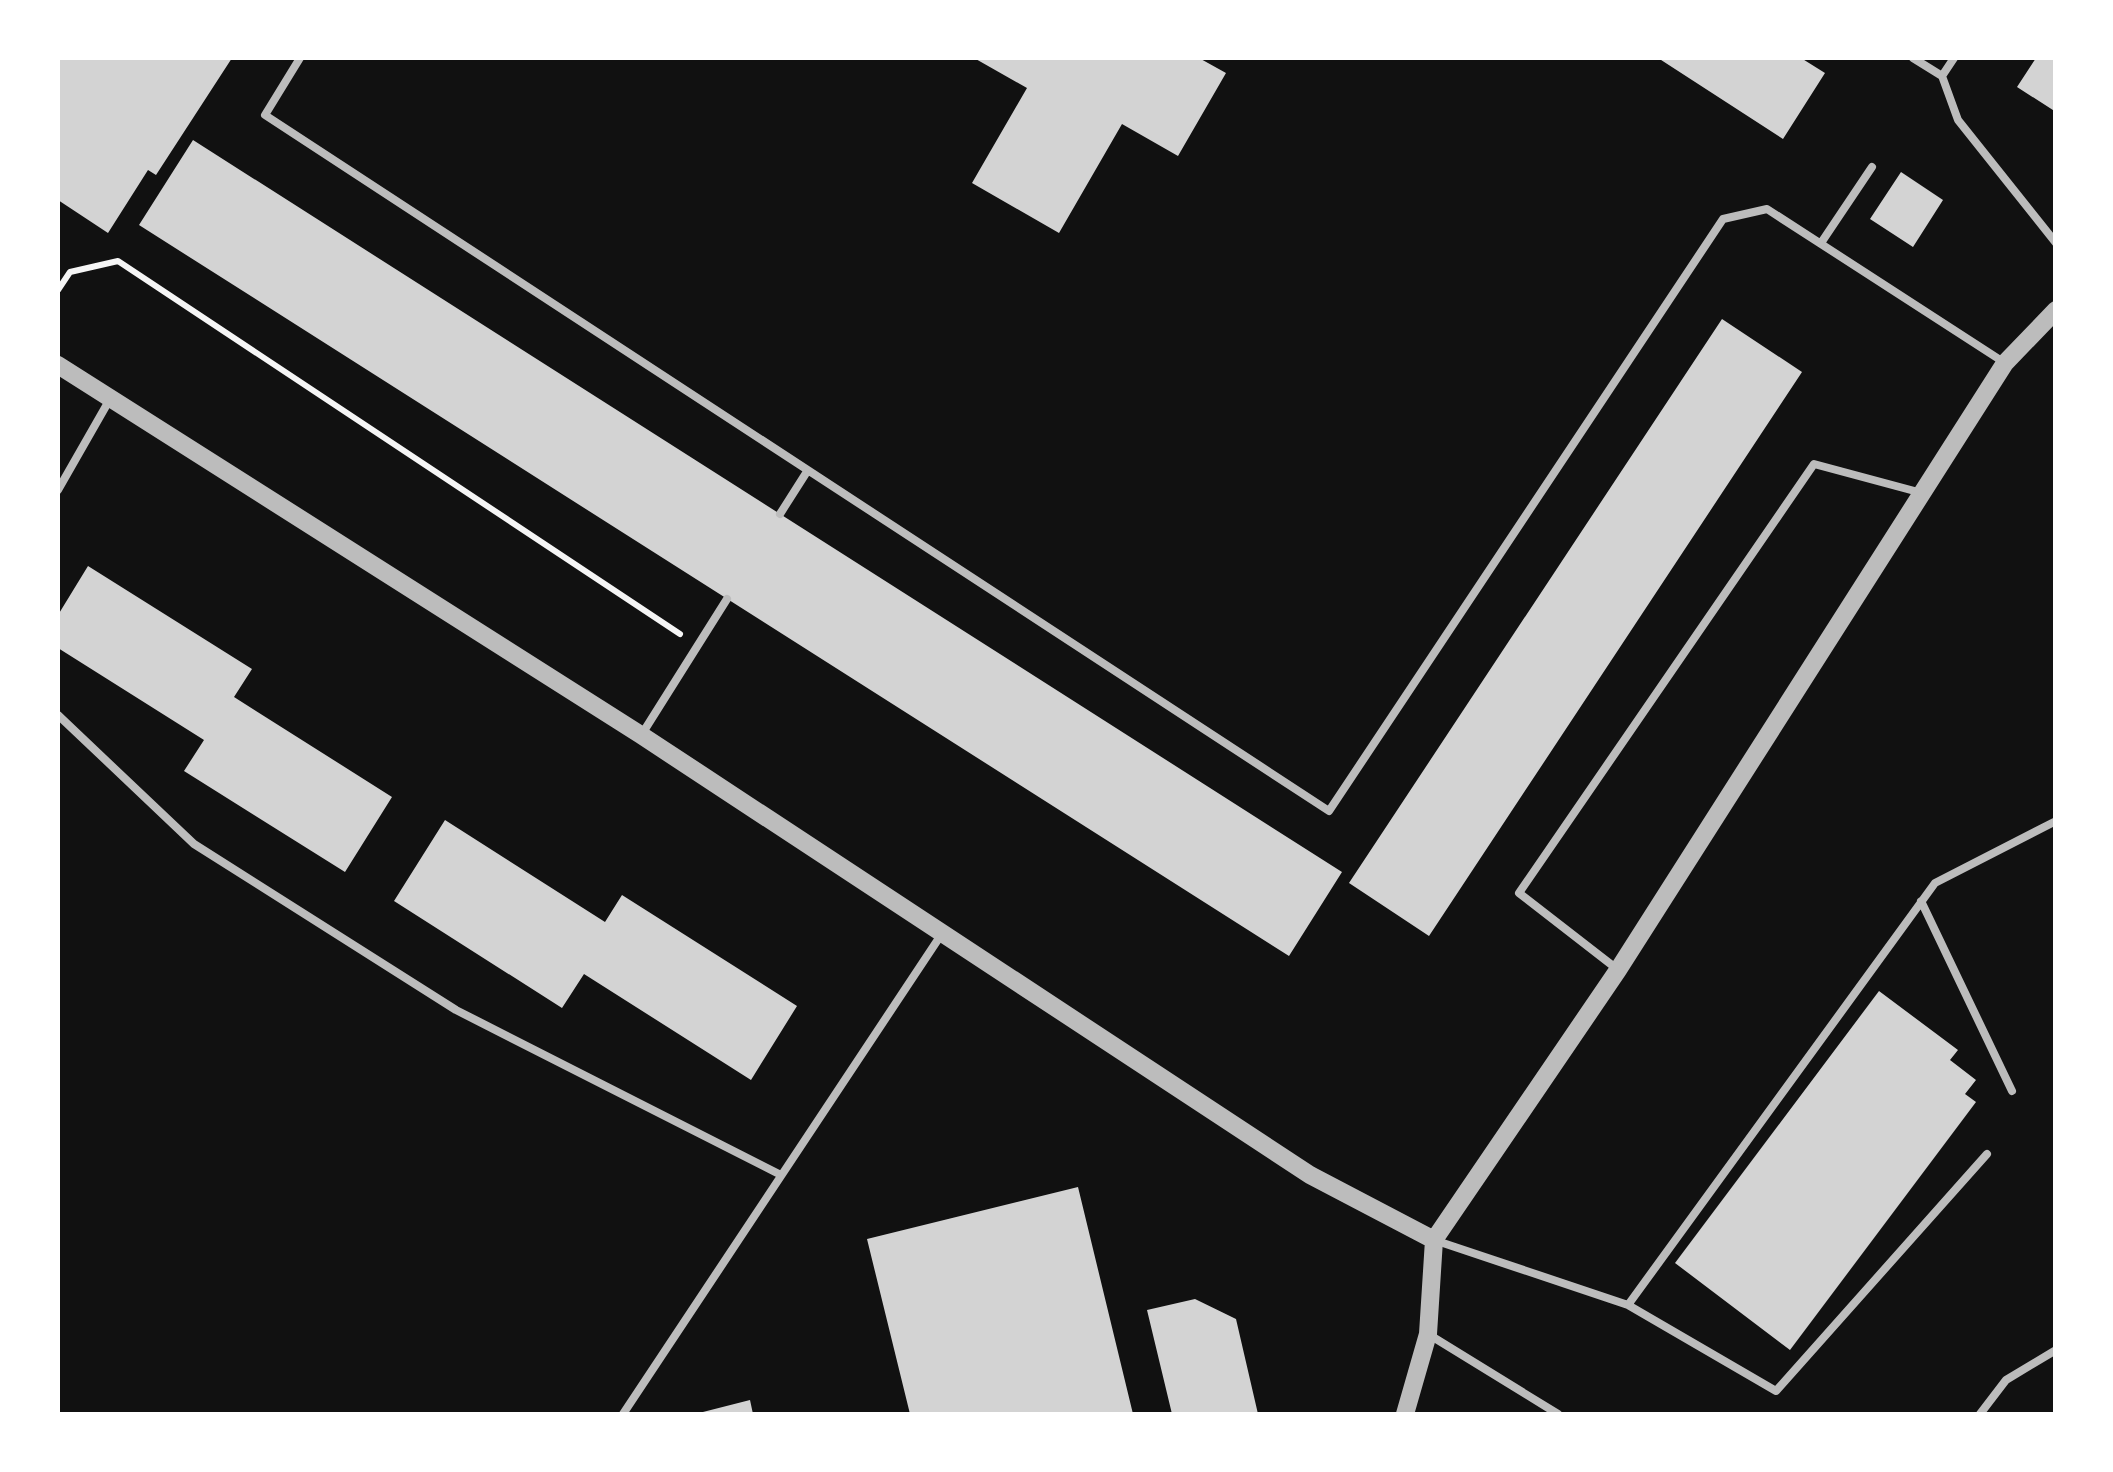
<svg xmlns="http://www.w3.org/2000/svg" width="2113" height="1472" font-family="'Fira Sans Condensed',sans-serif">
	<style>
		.building { fill: #d3d3d3 }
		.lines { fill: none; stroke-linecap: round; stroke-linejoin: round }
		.path { stroke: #f5f5f5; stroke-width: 6 }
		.service { stroke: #bcbcbc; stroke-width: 8 }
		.tertiary { stroke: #bcbcbc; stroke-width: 18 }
	</style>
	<rect width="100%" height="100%" fill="#111"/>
	<path class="building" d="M 58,58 L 232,58 L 156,175 L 148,170 L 108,233 L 58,200 Z
		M 974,58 L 1199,58 L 1226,73 L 1178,156 L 1122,124 L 1059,233 L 972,183 L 1027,88 Z
		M 1658,58 L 1801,58 L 1825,73 L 1783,139 Z
		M 2036,58 L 2056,58 L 2056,112 L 2017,87 Z
		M 193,140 L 1342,872 L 1289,956 L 139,225 Z
		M 1901,172 L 1943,200 L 1913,247 L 1870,219 Z
		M 1722,319 L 1802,372 L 1429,936 L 1349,883 Z
		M 88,566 L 252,669 L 234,697 L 392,797 L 345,872 L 184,771 L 204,740 L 58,648 L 58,615 Z
		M 445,820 L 605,922 L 622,895 L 797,1006 L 751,1080 L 584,974 L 562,1008 L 394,901 Z
		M 1879,991 L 1958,1050 L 1950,1060 L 1976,1080 L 1965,1094 L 1976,1102 L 1790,1350 L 1675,1263 Z
		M 1078,1187 L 1133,1414 L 910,1414 L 867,1239 Z
		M 1195,1299 L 1236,1319 L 1258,1414 L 1172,1414 L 1147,1310 Z
		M 750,1400 L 753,1414 L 699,1414 L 699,1413 Z"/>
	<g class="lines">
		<path class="path" d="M 58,290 L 70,272 L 118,261 L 680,634"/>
		<path class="service" d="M 300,58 L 265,115 L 1329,811 L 1723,219 L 1767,209 L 2005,363
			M 1913,58 L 1942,76 L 1954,58
			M 1942,76 L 1958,120 L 2056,243
			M 1821,243 L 1872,167
			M 58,490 L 110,399
			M 780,514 L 808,470
			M 58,715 L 194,844 L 456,1010 L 779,1174
			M 642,734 L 727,599
			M 1921,901 L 2012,1091
			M 1617,969 L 1519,893 L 1814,464 L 1922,493
			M 1434,1240 L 1628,1305 L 1776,1391 L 1987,1154
			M 1628,1305 L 1935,883 L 2056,821
			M 1428,1334 L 1558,1414
			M 623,1414 L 941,935
			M 1980,1414 L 2006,1380 L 2056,1350"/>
		<path class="tertiary" d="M 58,365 L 641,735 L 1310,1175 L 1434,1240
			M 1405,1414 L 1428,1334 L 1434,1240 L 1618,970 L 2005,363 L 2056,310"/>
	</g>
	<rect width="2113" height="1472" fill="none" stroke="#ffffff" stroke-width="120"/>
</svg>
